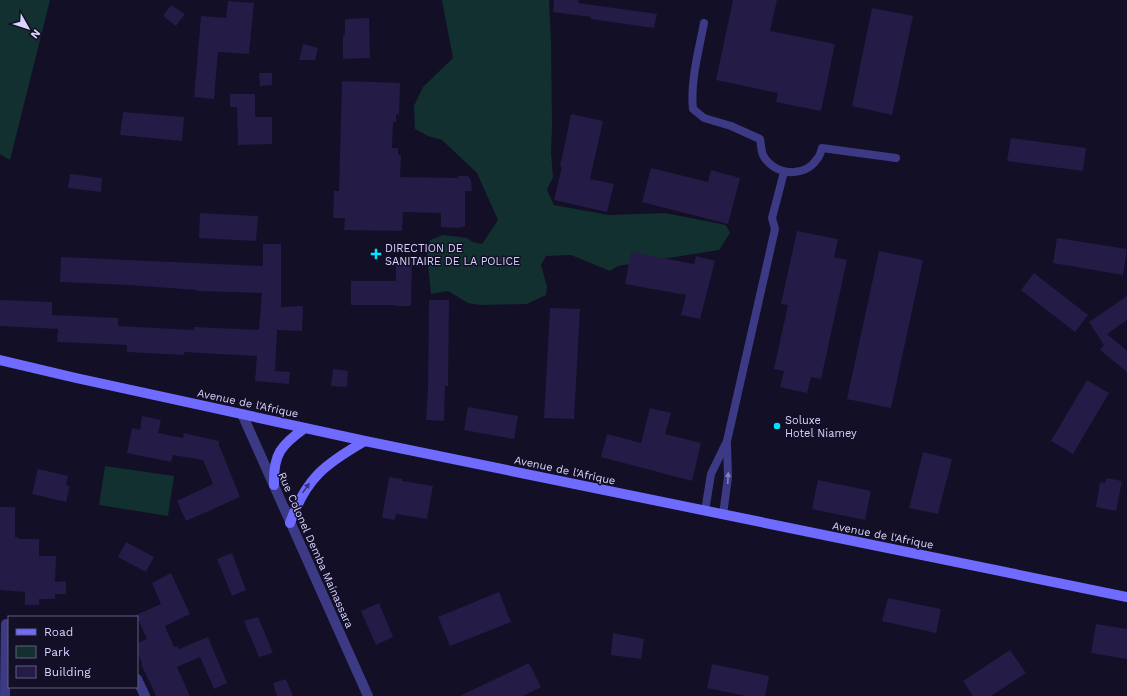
<svg xmlns="http://www.w3.org/2000/svg" width="1127" height="696" font-family="'Work Sans',sans-serif">
	<style>
		.green { fill: #12302f }
		.building { fill: #241b47 }
		.lines { fill: none; stroke-linecap: round; stroke-linejoin: round }
		.service { stroke: #3d3a85; stroke-width: 8 }
		.minor { stroke: #3d3a85; stroke-width: 10 }
		.tertiary { stroke: #3d3a85; stroke-width: 10 }
		.secondary { stroke: #6f6bff; stroke-width: 10 }
		.oneway { fill: #837fbc }
		.oneway2 { fill: #38347d }
		.poi-dot { fill: #00e5ff; stroke: #130f26; stroke-width: 1.5 }
		.labels { text-anchor: middle; stroke-width: 3; stroke-linejoin: round; paint-order: stroke }
		.poi-label { font-size: 11px; fill: #d9d4ff; stroke: #130f26; text-anchor: start }
		.street-label { font-size: 11px; fill: #d9d4ff; stroke: #130f26 }
	</style>
	<rect width="100%" height="100%" fill="#130f26"/>
	<path class="green" d="M 0,0 L 50,0 L 10,160 L 0,154 Z
		M 442,0 L 549,0 L 551,40 L 552,126 L 551,152 L 553,177 L 547,190 L 554,205 L 609,215 L 665,213 L 726,225 L 730,233 L 719,250 L 618,266 L 610,271 L 571,255 L 546,256 L 541,265 L 547,287 L 546,295 L 527,304 L 480,305 L 468,303 L 448,291 L 431,294 L 427,255 L 430,240 L 443,235 L 467,238 L 473,242 L 482,244 L 498,220 L 477,173 L 442,140 L 428,136 L 415,129 L 414,106 L 423,87 L 453,58 Z
		M 105,466 L 174,476 L 168,516 L 99,505 Z"/>
	<path class="building" d="M 554,0 L 579,0 L 578,3 L 657,14 L 654,28 L 591,19 L 591,17 L 553,12 Z
		M 733,0 L 777,0 L 770,31 L 835,44 L 821,111 L 776,102 L 778,93 L 716,80 Z
		M 228,1 L 254,3 L 249,54 L 218,52 L 214,99 L 194,97 L 201,16 L 226,18 Z
		M 171,5 L 185,14 L 176,26 L 163,16 Z
		M 872,8 L 913,16 L 892,115 L 852,106 Z
		M 369,18 L 370,58 L 343,59 L 343,35 L 345,35 L 345,19 Z
		M 303,44 L 318,48 L 315,60 L 299,60 Z
		M 259,73 L 272,73 L 272,85 L 260,86 Z
		M 342,81 L 400,83 L 399,115 L 396,114 L 396,122 L 393,122 L 392,148 L 398,148 L 398,155 L 401,155 L 400,177 L 458,178 L 458,176 L 468,176 L 471,180 L 472,191 L 465,191 L 465,226 L 459,228 L 441,227 L 441,213 L 403,212 L 402,231 L 344,230 L 345,218 L 333,218 L 334,191 L 339,191 Z
		M 230,94 L 255,94 L 255,117 L 272,117 L 272,144 L 238,145 L 237,107 L 230,107 Z
		M 123,112 L 184,117 L 182,141 L 120,135 Z
		M 571,114 L 603,121 L 590,179 L 614,184 L 607,212 L 554,200 L 562,167 L 560,167 Z
		M 1011,138 L 1086,148 L 1083,171 L 1007,161 Z
		M 651,168 L 708,182 L 711,170 L 740,178 L 728,224 L 642,202 Z
		M 70,174 L 102,178 L 101,192 L 68,188 Z
		M 200,213 L 258,216 L 256,241 L 199,238 Z
		M 797,231 L 838,239 L 834,257 L 847,260 L 821,379 L 811,377 L 807,393 L 780,387 L 784,371 L 774,369 L 788,305 L 781,304 Z
		M 1057,238 L 1127,249 L 1123,275 L 1053,263 Z
		M 263,244 L 281,244 L 281,307 L 303,306 L 302,331 L 277,330 L 275,371 L 290,372 L 289,384 L 255,381 L 257,356 L 184,352 L 184,355 L 127,352 L 127,345 L 57,342 L 58,329 L 0,326 L 0,300 L 52,302 L 52,315 L 118,318 L 118,326 L 194,330 L 194,327 L 259,330 L 262,293 L 197,291 L 197,290 L 129,285 L 60,282 L 61,257 L 263,266 Z
		M 879,251 L 923,260 L 891,408 L 847,399 Z
		M 631,252 L 694,264 L 696,256 L 715,261 L 700,319 L 681,315 L 686,295 L 625,284 Z
		M 396,260 L 412,261 L 411,306 L 395,306 L 395,305 L 351,305 L 351,281 L 396,281 Z
		M 1034,273 L 1088,315 L 1075,332 L 1021,290 Z
		M 1127,296 L 1127,320 L 1107,334 L 1127,351 L 1127,372 L 1100,350 L 1104,345 L 1089,322 Z
		M 429,300 L 449,300 L 448,386 L 445,386 L 444,421 L 426,420 L 428,388 Z
		M 550,308 L 580,309 L 574,419 L 544,418 Z
		M 333,369 L 348,371 L 347,387 L 331,386 Z
		M 1087,380 L 1109,393 L 1073,454 L 1051,441 Z
		M 468,407 L 518,416 L 514,439 L 464,430 Z
		M 650,408 L 671,413 L 665,434 L 701,443 L 692,481 L 601,457 L 607,434 L 641,443 Z
		M 142,416 L 161,420 L 158,433 L 183,438 L 184,433 L 219,441 L 219,445 L 240,497 L 186,521 L 177,501 L 213,484 L 203,460 L 173,455 L 171,462 L 127,453 L 132,428 L 140,430 Z
		M 923,452 L 952,459 L 938,514 L 909,508 Z
		M 38,469 L 68,476 L 66,485 L 70,486 L 66,502 L 32,494 Z
		M 389,477 L 402,479 L 402,481 L 433,486 L 427,519 L 396,514 L 395,520 L 382,518 Z
		M 1106,478 L 1122,481 L 1116,511 L 1096,507 L 1100,482 L 1105,483 Z
		M 818,480 L 871,491 L 865,520 L 812,509 Z
		M 0,507 L 15,507 L 15,537 L 19,538 L 19,539 L 39,539 L 39,556 L 56,556 L 55,582 L 66,581 L 66,594 L 55,594 L 55,599 L 39,599 L 39,605 L 25,605 L 25,592 L 0,590 Z
		M 126,542 L 154,557 L 146,572 L 118,557 Z
		M 232,553 L 246,590 L 232,596 L 217,559 Z
		M 171,573 L 190,614 L 165,626 L 174,647 L 177,646 L 179,649 L 208,637 L 227,683 L 214,689 L 200,657 L 177,667 L 190,696 L 156,696 L 141,664 L 142,663 L 137,651 L 137,643 L 147,639 L 136,615 L 161,604 L 152,583 Z
		M 499,592 L 511,622 L 450,646 L 438,617 Z
		M 888,598 L 941,609 L 936,633 L 882,621 Z
		M 379,603 L 393,637 L 376,645 L 361,611 Z
		M 258,617 L 273,653 L 259,657 L 244,621 Z
		M 1096,624 L 1127,629 L 1127,659 L 1091,653 Z
		M 613,633 L 644,639 L 641,659 L 611,655 Z
		M 1010,650 L 1026,673 L 991,696 L 973,696 L 963,681 Z
		M 529,663 L 541,687 L 523,696 L 460,696 Z
		M 712,664 L 769,676 L 765,696 L 746,696 L 707,688 Z
		M 286,679 L 293,696 L 277,696 L 273,683 Z"/>
	<g class="lines">
		<path class="service" d="M 704,23 C 699,50 690,81 693,109 L 704,118 L 731,126 L 760,139 C 761,144 761,150 763,155 C 773,175 804,179 817,159 C 820,156 821,152 822,148 L 896,158
			M 705,511 L 711,474 L 727,441 L 775,229 L 772,218 L 784,172
			M 723,515 L 728,477 L 727,444"/>
		<path class="minor" d="M 137,679 L 145,696
			M 5,696 L 6,624"/>
		<path class="tertiary" d="M 242,414 L 368,696"/>
		<path class="secondary" d="M 0,360 L 76,378 L 365,441 L 1127,597
			M 274,485 C 273,454 281,445 305,428
			M 290,523 C 306,478 325,464 365,441"/>
	</g>
	<defs><path id="oneway-solid" d="M-6-.8H1V-3.2L6.5 0L1 3.2V.8H-6Z"/></defs>
	<use class="oneway" href="#oneway-solid" transform="translate(728 478) rotate(-87)"/>
	<use class="oneway2" href="#oneway-solid" transform="translate(306 488) rotate(-55)"/>
	<g class="poi-dot">
		<path d="M374 248h4v4h4v4h-4v4h-4v-4h-4v-4h4z"/>
		<circle cx="777" cy="426" r="4"/>
	</g>
	<g class="labels">
		<g class="poi-label">
			<text x="385" y="252">DIRECTION DE<tspan x="385" dy="13">SANITAIRE DE LA POLICE</tspan></text>
			<text x="785" y="424">Soluxe<tspan x="785" dy="13">Hotel Niamey</tspan></text>
		</g>
		<g class="street-label">
			<text transform="translate(248 403) rotate(12)" y="4">Avenue de l'Afrique</text>
			<text transform="translate(565 470) rotate(12)" y="4">Avenue de l'Afrique</text>
			<text transform="translate(883 535) rotate(11)" y="4">Avenue de l'Afrique</text>
			<text transform="translate(316 550) rotate(66)" y="4">Rue Colonel Demba Mainassara</text>
		</g>
	</g>
	<rect x="8" y="616" width="130" height="72" fill="#130f26" stroke="#625e7d"/>
	<rect x="16" y="629" width="20" height="6" fill="#6f6bff" stroke="#625e7d"/>
	<text x="44" y="636" font-size="12" fill="#d9d4ff">Road</text>
	<rect x="16" y="646" width="20" height="12" fill="#12302f" stroke="#625e7d"/>
	<text x="44" y="656" font-size="12" fill="#d9d4ff">Park</text>
	<rect x="16" y="666" width="20" height="12" fill="#241b47" stroke="#625e7d"/>
	<text x="44" y="676" font-size="12" fill="#d9d4ff">Building</text>
	<g transform="translate(28 28) rotate(129)" stroke="#130f26" stroke-width="3" paint-order="stroke">
	<path d="M0-3L7 15L0 10L-7 15Z" fill="#d9d4ff"/>
	<text y="-6" font-size="11" font-weight="bold" text-anchor="middle" fill="#d9d4ff">N</text>
	</g>
</svg>
